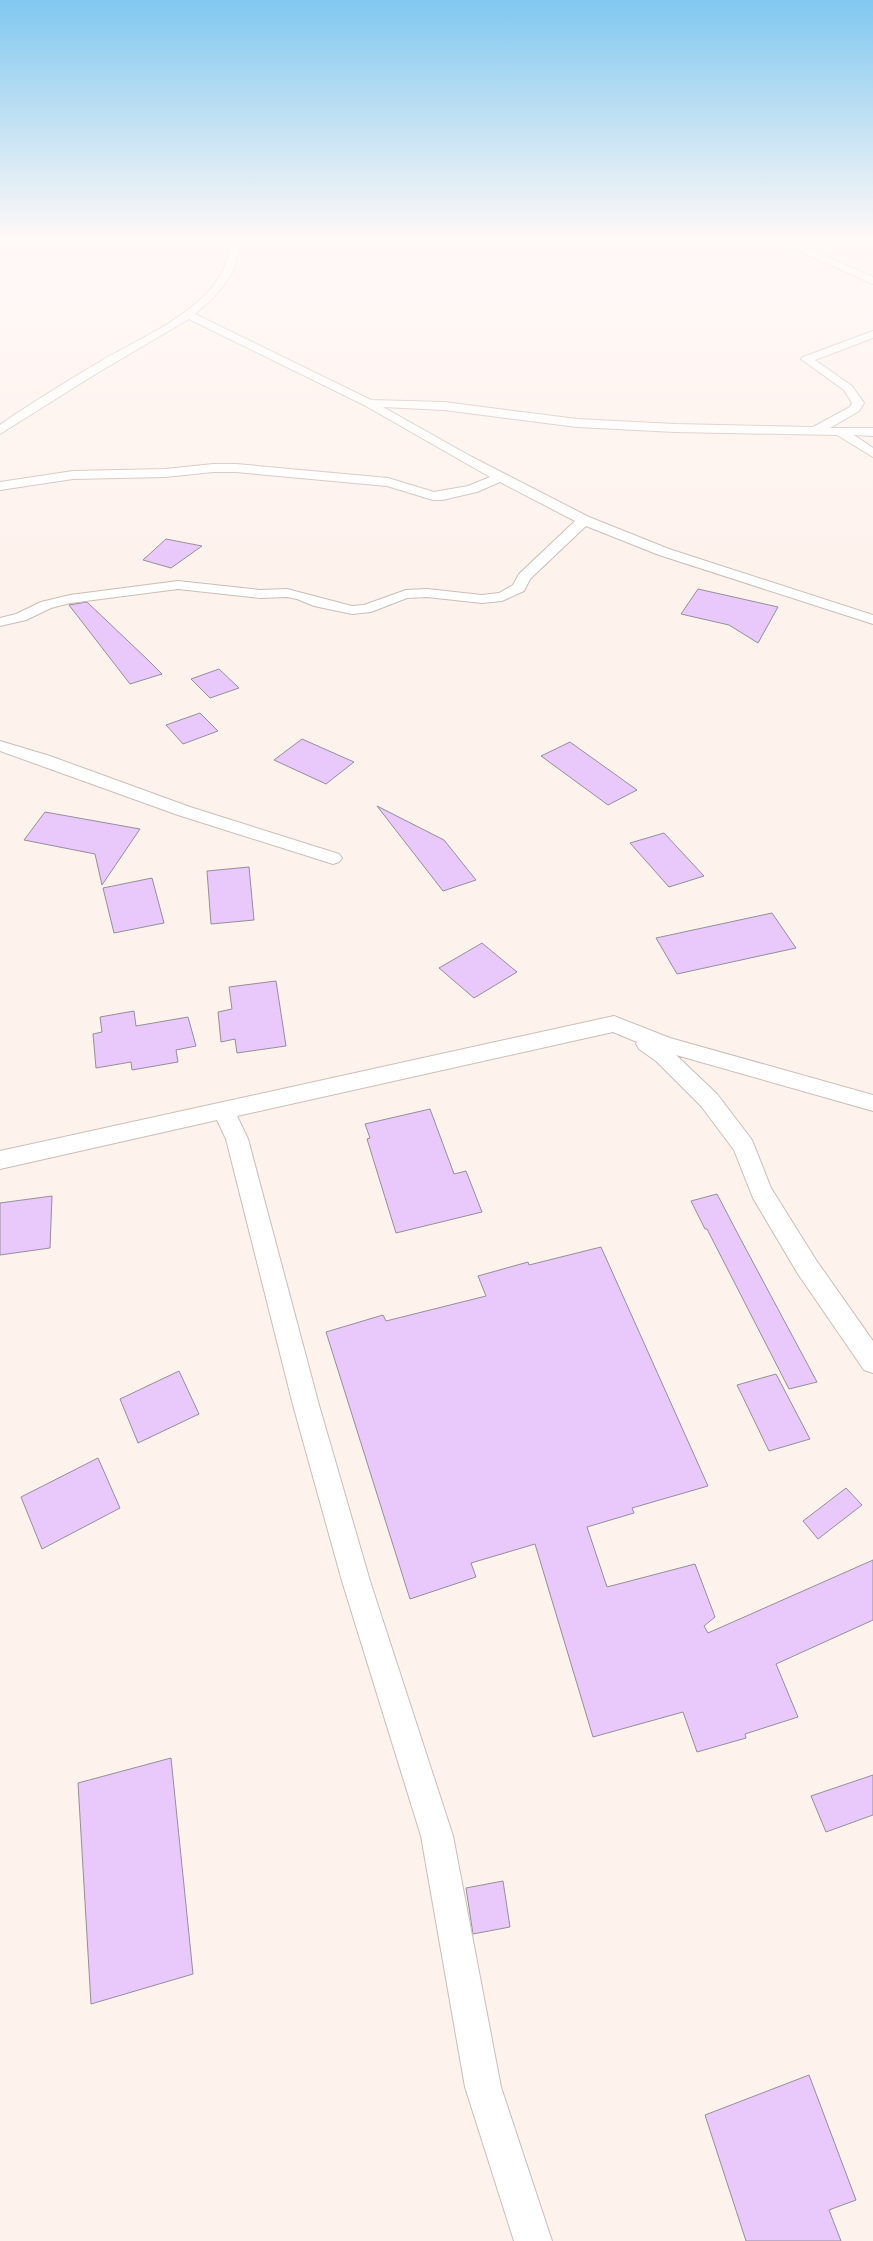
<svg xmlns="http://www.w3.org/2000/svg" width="873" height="2241" font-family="Lato,sans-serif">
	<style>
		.building { fill: #e9c9fb; stroke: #958e9a }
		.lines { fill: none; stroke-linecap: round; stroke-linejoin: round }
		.street-casing { stroke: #cbbdb6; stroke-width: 2 }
		.street { fill: #fff; fill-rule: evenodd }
	</style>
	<rect width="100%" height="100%" fill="#fef2ed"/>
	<path class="building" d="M 166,539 L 202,546 L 171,568 L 143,560 Z
		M 698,589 L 778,607 L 758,643 L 729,625 L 681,614 Z
		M 87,602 L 148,660 L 162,674 L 130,684 L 69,605 Z
		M 219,669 L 239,688 L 210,698 L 191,679 Z
		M 200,713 L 218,731 L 183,744 L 166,725 Z
		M 302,739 L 354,762 L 326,784 L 274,760 Z
		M 570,742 L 637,790 L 608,805 L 541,756 Z
		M 377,806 L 444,840 L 476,880 L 443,891 Z
		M 45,812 L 140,829 L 102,885 L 95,854 L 24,840 Z
		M 664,833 L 704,876 L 669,887 L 630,843 Z
		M 249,867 L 254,920 L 211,924 L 207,871 Z
		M 152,878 L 164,923 L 114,933 L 103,888 Z
		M 772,913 L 796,948 L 677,974 L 656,938 Z
		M 482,943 L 517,972 L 474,998 L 439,968 Z
		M 276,981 L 286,1046 L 237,1053 L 235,1039 L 221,1042 L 218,1012 L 232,1009 L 229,987 Z
		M 134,1011 L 136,1026 L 188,1017 L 196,1046 L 176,1050 L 178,1062 L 132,1070 L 131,1062 L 96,1068 L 93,1034 L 102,1032 L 100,1017 Z
		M 430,1109 L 454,1174 L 466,1171 L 482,1212 L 396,1233 L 367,1139 L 370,1138 L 365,1124 Z
		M 717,1194 L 740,1238 L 817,1382 L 789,1389 L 707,1229 L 705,1229 L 691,1201 Z
		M 52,1196 L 50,1248 L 0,1255 L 0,1203 Z
		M 601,1247 L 708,1486 L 632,1508 L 634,1513 L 587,1527 L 607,1587 L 695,1564 L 715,1617 L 704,1626 L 708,1633 L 873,1560 L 873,1620 L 776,1664 L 798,1717 L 745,1734 L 746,1738 L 697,1752 L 683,1712 L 593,1737 L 535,1544 L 471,1563 L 476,1577 L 410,1599 L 326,1332 L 383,1315 L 386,1321 L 486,1296 L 478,1276 L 528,1262 L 529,1265 Z
		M 179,1371 L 199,1414 L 138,1443 L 120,1399 Z
		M 776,1374 L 810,1439 L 769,1451 L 737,1385 Z
		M 98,1458 L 120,1508 L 42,1549 L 21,1497 Z
		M 846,1488 L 862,1505 L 818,1539 L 803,1521 Z
		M 171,1758 L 193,1974 L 91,2004 L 78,1783 Z
		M 873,1775 L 873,1815 L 826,1832 L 811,1796 Z
		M 503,1881 L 510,1927 L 473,1934 L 466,1888 Z
		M 809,2075 L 856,2200 L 829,2210 L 841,2241 L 746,2241 L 705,2115 Z"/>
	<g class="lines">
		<defs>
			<path id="street" d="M 228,240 L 238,240 C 242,271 218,295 195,314 L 371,400 L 444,402 L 577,419 L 675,424 L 813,427 L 850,407 L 852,403 L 844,390 L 801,359 L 803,357 L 873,331 L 873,338 L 815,360 L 852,386 L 864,403 L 859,411 L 830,428 L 873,428 L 873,436 L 854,435 L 873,448 L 873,457 L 837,435 L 675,432 L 577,427 L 444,410 L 383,407 L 472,457 L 589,517 L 669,549 L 873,615 L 873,624 L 659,555 L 586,526 L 530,579 L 524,591 L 502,601 L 482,603 L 427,597 L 407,598 L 371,612 L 352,614 L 314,606 L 297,599 L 287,597 L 260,598 L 178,589 L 70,603 L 51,608 L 26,620 L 0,626 L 0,618 L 16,614 L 41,602 L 70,595 L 178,581 L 260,590 L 287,589 L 352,606 L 364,605 L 406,590 L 427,589 L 482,595 L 499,593 L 513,585 L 519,574 L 575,521 L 500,482 L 477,492 L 442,500 L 433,500 L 387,486 L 236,472 L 213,472 L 165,477 L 73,479 L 0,490 L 0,482 L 73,471 L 165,469 L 213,464 L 236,464 L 388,478 L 434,492 L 468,486 L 490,477 L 364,405 L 189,319 L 94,375 L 0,434 L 0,425 L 11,417 C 40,398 70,379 101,361 C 143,336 235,300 228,240 Z
				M 784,240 L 795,240 L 803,246 L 873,277 L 873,284 L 797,250 Z
				M 0,741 L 50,756 L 190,807 L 339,854 L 342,858 L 339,862 L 333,864 L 178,815 L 0,751 Z
				M 614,1016 L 670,1038 L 873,1095 L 873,1111 L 676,1055 L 717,1094 L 752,1140 L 771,1188 L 816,1260 L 873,1341 L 873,1373 L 864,1370 L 798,1274 L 753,1198 L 734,1150 L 701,1106 L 656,1061 L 639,1049 L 636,1044 L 637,1042 L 613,1032 L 237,1116 L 248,1139 L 319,1405 L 370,1581 L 453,1836 L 501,2087 L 552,2241 L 514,2241 L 465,2087 L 421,1836 L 342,1581 L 293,1405 L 226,1139 L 217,1120 L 0,1169 L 0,1151 Z"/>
		</defs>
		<use href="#street" class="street-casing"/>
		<use href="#street" class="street"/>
	</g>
	<linearGradient id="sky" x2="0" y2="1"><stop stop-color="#81c8f0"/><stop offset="0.43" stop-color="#fff9f7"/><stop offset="1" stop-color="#fff9f7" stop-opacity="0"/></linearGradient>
	<rect width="873" height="554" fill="url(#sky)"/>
</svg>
